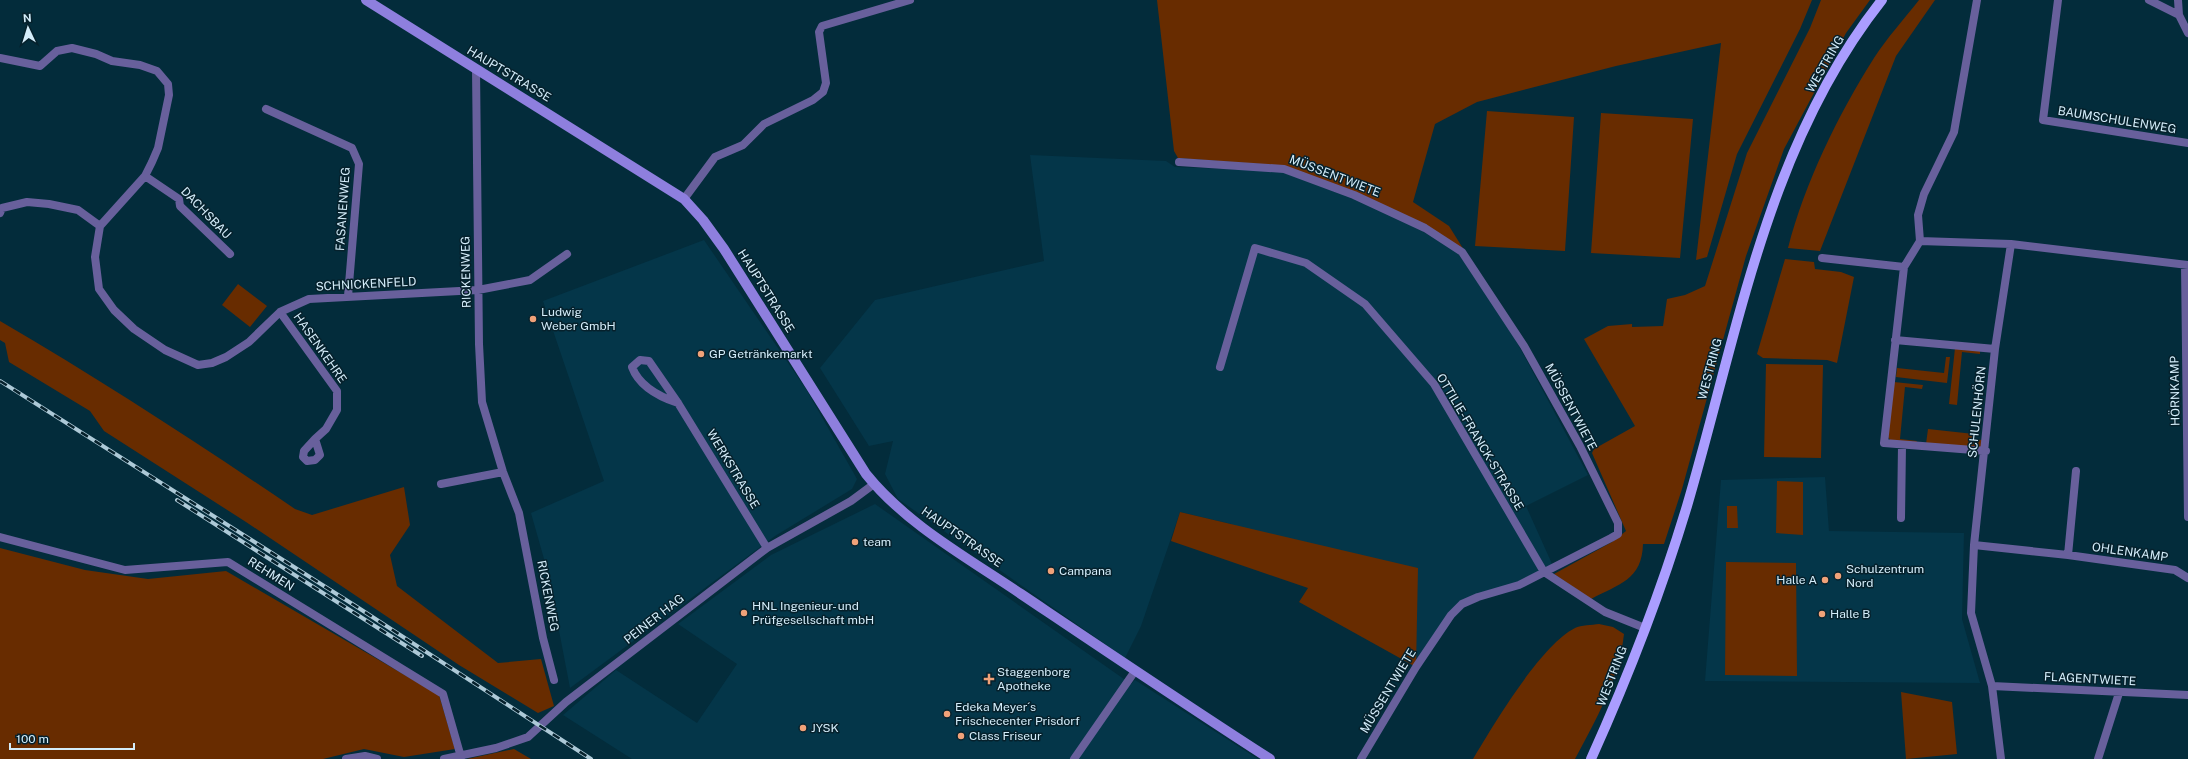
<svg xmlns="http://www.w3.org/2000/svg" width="2188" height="759" font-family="'Public Sans',sans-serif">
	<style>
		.built { fill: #043649 }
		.green { fill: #682c00 }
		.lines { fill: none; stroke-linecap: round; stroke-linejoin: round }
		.street { stroke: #68609c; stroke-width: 8 }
		.secondary { stroke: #8e7fde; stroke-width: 10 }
		.primary { stroke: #aa9dff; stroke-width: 10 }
		.rail-casing { stroke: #adc9d7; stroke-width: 4 }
		.rail { stroke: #06212c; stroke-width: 2.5; stroke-dasharray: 8; stroke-linecap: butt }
		.poi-dot { fill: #f0a279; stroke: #06212c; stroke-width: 1.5 }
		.labels { text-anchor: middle; stroke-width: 3; stroke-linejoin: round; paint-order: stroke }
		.street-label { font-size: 12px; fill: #d4edfa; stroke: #06212c }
		.poi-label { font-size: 12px; fill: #d4edfa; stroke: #06212c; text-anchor: start }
	</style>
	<rect width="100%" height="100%" fill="#032c3b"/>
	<path class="built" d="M 1030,155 L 1166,161 L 1175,167 L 1279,171 L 1351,198 L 1422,231 L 1458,253 L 1513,335 L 1588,475 L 1526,506 L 1553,566 L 1469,603 L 1453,619 L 1416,667 L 1231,524 L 1180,512 L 1141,626 L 1125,658 L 898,499 L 885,474 L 893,441 L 869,446 L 820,368 L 875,300 L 1044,261 Z
		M 704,240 L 806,389 L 857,479 L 852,489 L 775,536 L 570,688 L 548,573 L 531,513 L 604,481 L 543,301 Z
		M 1825,477 L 1829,531 L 1964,533 L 1962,619 L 1980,683 L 1705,681 L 1721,480 Z
		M 875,504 L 1131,684 L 1135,680 L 1258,759 L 632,759 L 563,715 L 616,670 L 697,723 L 737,664 L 678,624 L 771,555 Z"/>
	<path class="green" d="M 1157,0 L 1812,0 L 1800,29 L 1737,154 L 1707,257 L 1696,260 L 1721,43 L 1616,66 L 1477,102 L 1435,124 L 1413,202 L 1449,226 L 1464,250 L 1285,166 L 1178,158 L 1174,151 Z
		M 1821,0 L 1870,0 L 1846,33 L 1784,149 L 1746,256 L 1682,489 L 1664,544 L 1643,544 C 1642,580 1619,584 1591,599 L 1554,574 L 1612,542 L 1626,531 L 1592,453 L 1594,449 L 1635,426 L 1584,339 L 1608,326 L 1632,324 L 1632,327 L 1663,326 L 1667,299 L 1685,295 L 1705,286 L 1747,153 L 1810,28 Z
		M 1919,0 L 1935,0 L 1896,56 L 1820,251 L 1788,248 C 1805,182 1838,115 1874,58 C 1887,38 1904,19 1919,0 Z
		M 1487,111 L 1574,117 L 1565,251 L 1475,246 Z
		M 1601,113 L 1693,119 L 1680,258 L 1591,253 Z
		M 1785,259 L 1814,262 L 1815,269 L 1841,272 L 1854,277 L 1837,363 L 1827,360 L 1763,358 L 1757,354 Z
		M 238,284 L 267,306 L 250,327 L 222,305 Z
		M 0,321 C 101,380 198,443 295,509 L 312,515 L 404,487 L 410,525 L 390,555 L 397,586 L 498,663 L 541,659 L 554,706 L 538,713 L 459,665 L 246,522 L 104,431 L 90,411 L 9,362 L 5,343 L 0,340 Z
		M 1955,348 L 1980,350 L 1980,354 L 1962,352 L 1957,405 L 1949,404 Z
		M 1946,357 L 1950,357 L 1947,383 L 1896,377 L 1897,368 L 1944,373 Z
		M 1766,364 L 1823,365 L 1821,458 L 1764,457 Z
		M 1894,382 L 1923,385 L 1922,389 L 1905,387 L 1900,439 L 1917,441 L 1916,443 L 1891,441 L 1888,437 Z
		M 1928,429 L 1974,434 L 1973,439 L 1982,440 L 1981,447 L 1926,444 Z
		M 1777,481 L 1803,482 L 1803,535 L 1776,533 Z
		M 1727,506 L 1737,506 L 1738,528 L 1727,528 Z
		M 1180,512 L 1418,568 L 1416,667 L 1299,602 L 1308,588 L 1171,541 Z
		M 0,548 L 85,570 L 148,579 L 226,571 L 439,695 L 455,749 L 404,757 L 364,749 L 323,759 L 0,759 Z
		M 1726,562 L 1796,563 L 1797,676 L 1725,675 Z
		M 1599,624 L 1613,627 L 1624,634 C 1619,679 1596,720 1575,759 L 1473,759 C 1494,724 1540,646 1575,628 C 1581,625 1592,625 1599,624 Z
		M 1901,692 L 1952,702 L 1957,754 L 1906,759 Z
		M 514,749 L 531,759 L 467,759 Z"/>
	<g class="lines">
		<path class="street" d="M 2058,0 L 2043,120 L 2188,143
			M 2149,0 L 2179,15
			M 2178,0 L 2179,15 L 2188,33
			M 0,58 L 40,66 L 57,51 L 72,48 L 96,54 L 112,61 L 140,65 L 157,71 L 168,84 L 169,95 L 158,148 L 152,162 L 145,176 L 100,226 L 95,257 L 99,289 L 114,310 L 134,329 L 165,350 L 198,365 L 212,363 L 226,357 L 249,342 L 280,312 L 309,299 L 478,290 L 530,280 L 567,254
			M 476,69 L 479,344 L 482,402 L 503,472 L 519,513 L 543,638 L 554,680
			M 266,109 L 352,148 L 359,164 L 348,296
			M 1179,162 L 1284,169 L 1354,195 L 1425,228 L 1462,252 L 1524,346 L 1580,446 L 1618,523 L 1618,534 L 1611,538 L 1519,585 L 1478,597 L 1462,604 L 1451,615 L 1416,667 L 1361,759
			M 145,176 L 179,199 L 180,206 L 230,254
			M 684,199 L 715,157 L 743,145 L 764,124 L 813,100 L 823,92 L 826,83 L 819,32 L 822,26 L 910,0
			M 0,213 L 2,208 L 27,202 L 49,204 L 78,210 L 100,226
			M 1920,241 L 1918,215 L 1924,194 L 1954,132 L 1977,0
			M 1822,258 L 1904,267
			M 2185,265 L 2188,517
			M 280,312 L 337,391 L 337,410 L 326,429 L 315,439 L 320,455 L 315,460 L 307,461 L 303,457 L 304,451 L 315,439
			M 1895,340 L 1995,349
			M 1220,367 L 1255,248 L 1306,263 L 1365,304 L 1434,384 L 1544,572 L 1605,612 L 1645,628
			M 678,403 C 660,397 639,386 632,367 L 640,360 L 649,361 L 678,403 L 767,548
			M 1986,451 L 1884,443 L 1904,267 L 1920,241 L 2011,244
			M 441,484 L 503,472
			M 1901,518 L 1902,445
			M 0,537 L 125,570 L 228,562 L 443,694 L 461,757
			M 1974,545 L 2068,555 L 2175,570 L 2188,578
			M 2068,555 L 2076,471
			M 1992,686 L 2188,695
			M 346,759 L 365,756 L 377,759
			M 444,759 L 496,748 L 528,737 L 566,702 L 767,548 L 851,501 L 874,484
			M 1074,759 L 1135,671
			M 2001,759 L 1992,686 L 1971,613 L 1974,545 L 1995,349 L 2011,244 L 2188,265
			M 2098,759 L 2119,693"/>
		<path class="secondary" d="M 366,0 L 684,199 L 703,220 L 724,249 L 866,474 C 907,525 968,558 1021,594 C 1103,649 1186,705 1270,759"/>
		<path class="primary" d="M 1591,759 C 1628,677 1661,592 1687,506 C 1738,333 1767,145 1882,0"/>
		<defs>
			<path id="rail" d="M 0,381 L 354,605 L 591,759
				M 177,500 L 422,656"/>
		</defs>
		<use href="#rail" class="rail-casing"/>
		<use href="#rail" class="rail"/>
	</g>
	<g class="poi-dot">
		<circle cx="533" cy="319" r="4"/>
		<circle cx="701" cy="354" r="4"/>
		<circle cx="855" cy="542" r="4"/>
		<circle cx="1051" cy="571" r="4"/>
		<circle cx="1838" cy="576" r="4"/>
		<circle cx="1825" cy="580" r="4"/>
		<circle cx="744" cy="613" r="4"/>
		<circle cx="1822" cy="614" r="4"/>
		<path d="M987 673h4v4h4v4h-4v4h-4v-4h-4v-4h4z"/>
		<circle cx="947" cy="714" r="4"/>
		<circle cx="803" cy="728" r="4"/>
		<circle cx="961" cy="736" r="4"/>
	</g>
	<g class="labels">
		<g class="street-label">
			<text transform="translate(1825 64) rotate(-60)" y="4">WESTRING</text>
			<text transform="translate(509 74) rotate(31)" y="4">HAUPTSTRASSE</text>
			<text transform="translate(2117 120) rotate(9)" y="4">BAUMSCHULENWEG</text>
			<text transform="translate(1335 176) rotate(21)" y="4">MÜSSENTWIETE</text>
			<text transform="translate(343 209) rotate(-86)" y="4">FASANENWEG</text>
			<text transform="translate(206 213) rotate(46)" y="4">DACHSBAU</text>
			<text transform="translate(466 272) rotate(-91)" y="4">RICKENWEG</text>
			<text transform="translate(366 284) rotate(-3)" y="4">SCHNICKENFELD</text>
			<text transform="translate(766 291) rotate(58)" y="4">HAUPTSTRASSE</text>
			<text transform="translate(320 348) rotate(55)" y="4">HASENKEHRE</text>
			<text transform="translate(1710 369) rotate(-75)" y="4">WESTRING</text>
			<text transform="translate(2175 391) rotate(-91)" y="4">HÖRNKAMP</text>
			<text transform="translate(1571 407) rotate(62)" y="4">MÜSSENTWIETE</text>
			<text transform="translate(1977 412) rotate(-84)" y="4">SCHULENHÖRN</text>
			<text transform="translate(1480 442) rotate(59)" y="4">OTTILIE-FRANCK-STRASSE</text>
			<text transform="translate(733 469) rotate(59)" y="4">WERKSTRASSE</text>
			<text transform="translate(962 537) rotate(35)" y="4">HAUPTSTRASSE</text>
			<text transform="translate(2130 552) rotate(8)" y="4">OHLENKAMP</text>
			<text transform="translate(271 574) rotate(32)" y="4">REHMEN</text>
			<text transform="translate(548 596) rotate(79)" y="4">RICKENWEG</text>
			<text transform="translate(654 619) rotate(-38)" y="4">PEINER HAG</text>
			<text transform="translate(1612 676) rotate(-69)" y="4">WESTRING</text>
			<text transform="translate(2090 679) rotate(3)" y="4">FLAGENTWIETE</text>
			<text transform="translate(1388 691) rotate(-59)" y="4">MÜSSENTWIETE</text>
		</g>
		<g class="poi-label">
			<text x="541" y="316">Ludwig<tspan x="541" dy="14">Weber GmbH</tspan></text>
			<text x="709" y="358">GP Getränkemarkt</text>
			<text x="863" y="546">team</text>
			<text x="1846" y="573">Schulzentrum<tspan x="1846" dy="14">Nord</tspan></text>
			<text x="1059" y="575">Campana</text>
			<text x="1817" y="584" text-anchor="end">Halle A</text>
			<text x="752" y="610">HNL Ingenieur- und<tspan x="752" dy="14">Prüfgesellschaft mbH</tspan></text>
			<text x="1830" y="618">Halle B</text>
			<text x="997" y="676">Staggenborg<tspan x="997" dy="14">Apotheke</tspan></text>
			<text x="955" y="711">Edeka Meyer´s<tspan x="955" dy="14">Frischecenter Prisdorf</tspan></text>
			<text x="811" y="732">JYSK</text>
			<text x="969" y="740">Class Friseur</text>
		</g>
	</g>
	<g transform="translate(28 28) rotate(356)" stroke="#06212c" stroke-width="3" paint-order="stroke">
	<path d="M0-3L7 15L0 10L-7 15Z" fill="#d4edfa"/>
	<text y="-6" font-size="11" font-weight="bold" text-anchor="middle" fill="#d4edfa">N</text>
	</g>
	<path d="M10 743v6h124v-6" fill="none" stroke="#d4edfa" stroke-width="2"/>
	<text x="16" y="743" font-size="12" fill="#d4edfa" stroke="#06212c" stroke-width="3" paint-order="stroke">100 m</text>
</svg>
